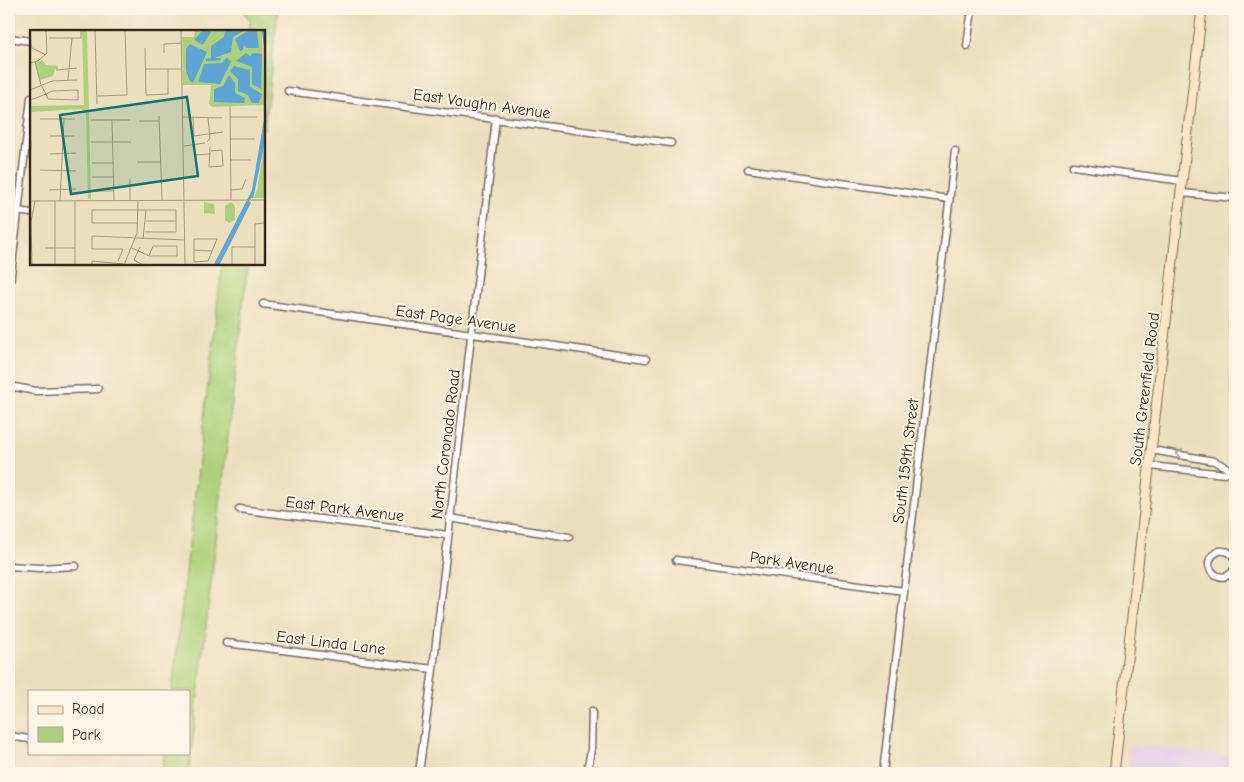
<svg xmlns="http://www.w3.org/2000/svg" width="1244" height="782" font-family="'Comic Neue',sans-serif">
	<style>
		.built { fill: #edd1e9 }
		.green { fill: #add17a; stroke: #747e4c }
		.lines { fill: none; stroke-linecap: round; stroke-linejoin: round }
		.street-casing { stroke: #796956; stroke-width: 9 }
		.secondary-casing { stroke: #796956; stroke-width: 11 }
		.street { stroke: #fff; stroke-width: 6 }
		.secondary { stroke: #fee5c5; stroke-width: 9 }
		.oneway { stroke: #a79f9a }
		.labels { text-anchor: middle; stroke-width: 4; stroke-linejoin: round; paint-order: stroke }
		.street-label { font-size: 16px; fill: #3b2a1e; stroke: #fcf5e5 }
		.inset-river { fill: none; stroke: #5da5d4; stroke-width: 2.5 }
		.inset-road { fill: none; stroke: #a5977d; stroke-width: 1 }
		.view { fill: #0f766e; fill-opacity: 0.15; stroke: #0f766e; stroke-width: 2.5 }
		.inset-edge { fill: none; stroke: #3b2a1e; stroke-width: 2.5 }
	</style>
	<rect width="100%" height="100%" fill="#fcf5e5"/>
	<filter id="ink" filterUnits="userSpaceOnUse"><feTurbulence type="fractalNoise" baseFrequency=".02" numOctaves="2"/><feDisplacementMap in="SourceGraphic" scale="10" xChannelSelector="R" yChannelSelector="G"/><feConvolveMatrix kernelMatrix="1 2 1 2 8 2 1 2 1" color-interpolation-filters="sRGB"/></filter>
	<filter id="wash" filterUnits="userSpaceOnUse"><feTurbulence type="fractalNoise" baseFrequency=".0096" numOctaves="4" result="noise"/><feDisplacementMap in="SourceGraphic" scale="20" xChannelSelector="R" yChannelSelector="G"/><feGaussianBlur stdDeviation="1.12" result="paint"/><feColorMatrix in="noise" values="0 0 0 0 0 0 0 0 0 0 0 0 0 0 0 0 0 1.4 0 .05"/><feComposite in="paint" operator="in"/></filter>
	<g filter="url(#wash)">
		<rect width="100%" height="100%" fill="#ecdfbd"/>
		<path class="built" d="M 1130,744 L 1235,757 L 1235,773 L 1127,773 Z"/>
		<path class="green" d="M 241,9 L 278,9 L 264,130 L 264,31 L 249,31 L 250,20 Z
			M 222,264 L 248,264 L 189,773 L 162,773 L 164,753 L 189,753 L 189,691 L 172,691 Z"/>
	</g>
	<g filter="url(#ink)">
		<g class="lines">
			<defs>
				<path id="street" d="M 9,38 L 31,41
					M 967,46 L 972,9
					M 288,91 L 671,143
					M 1073,166 L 1183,181
					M 748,169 L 949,199
					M 1182,193 L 1235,198
					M 9,210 L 31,213
					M 9,292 L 31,98
					M 263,304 L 646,359
					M 9,386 L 36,391 L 98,389
					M 1152,450 L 1214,461 L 1235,472
					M 1150,466 L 1225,474 L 1232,471
					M 239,509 L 448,535
					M 449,518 L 569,537
					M 676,560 L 904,591
					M 1235,560 C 1233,555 1230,551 1224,551 C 1220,550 1216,552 1213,555 C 1199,569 1226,589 1235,567
					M 9,566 L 39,568 L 76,566
					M 226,643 L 433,669
					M 9,736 L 29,739
					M 419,773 L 433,669 L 496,118
					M 587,773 L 591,749 L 592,711
					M 883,773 L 955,151"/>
				<path id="secondary" d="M 1114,773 L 1202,9"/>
			</defs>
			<use href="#street" class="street-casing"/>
			<use href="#secondary" class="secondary-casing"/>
			<use href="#street" class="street"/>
			<use href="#secondary" class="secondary"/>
		</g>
		<defs><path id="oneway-chevron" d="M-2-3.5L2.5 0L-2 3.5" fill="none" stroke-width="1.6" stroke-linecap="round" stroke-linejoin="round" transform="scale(1.25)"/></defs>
		<use class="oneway" href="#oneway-chevron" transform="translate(1179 454) rotate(-171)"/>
	</g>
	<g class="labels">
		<g class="street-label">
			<text transform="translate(482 103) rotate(8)" y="6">East Vaughn Avenue</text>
			<text transform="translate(456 318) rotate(8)" y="6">East Page Avenue</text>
			<text transform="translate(1144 389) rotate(-83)" y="6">South Greenfield Road</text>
			<text transform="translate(445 444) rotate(-83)" y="6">North Coronado Road</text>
			<text transform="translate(905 461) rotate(-83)" y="6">South 159th Street</text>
			<text transform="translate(345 508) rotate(7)" y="6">East Park Avenue</text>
			<text transform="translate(792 562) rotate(8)" y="6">Park Avenue</text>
			<text transform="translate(331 642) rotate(7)" y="6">East Linda Lane</text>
		</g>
	</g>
	<g transform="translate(30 30)">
		<rect width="235" height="235" fill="#ecdfbd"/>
		<path d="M 52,0 L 57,0 L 61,169 L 58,169 L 56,83 L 51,79 L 0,82 L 0,76 L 54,75 ZM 165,0 L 232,0 L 234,75 L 182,77 L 179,74 L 181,55 L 153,55 L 152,7 L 164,7 ZM 12,30 L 16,35 L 28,36 L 28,40 L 25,39 L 23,46 L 10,50 L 5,33 ZM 235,110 L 235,168 L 224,168 L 227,160 ZM 174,172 L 184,174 L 185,184 L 174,183 ZM 201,172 L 205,176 L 205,190 L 199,193 L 195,190 L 195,176 Z" fill="#add17a"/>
		<path d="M 173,0 L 182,0 L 173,15 L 164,10 ZM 195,0 L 215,0 L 203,7 L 201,22 L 181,29 L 181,16 L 194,7 ZM 219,0 L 227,0 L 229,18 L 216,18 L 214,15 L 213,20 L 210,21 L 205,9 ZM 160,14 L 177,22 L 163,53 L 159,50 L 156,40 L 156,19 ZM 216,23 L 220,26 L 223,23 L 232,24 L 231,59 L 222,54 L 222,37 L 206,31 ZM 197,27 L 201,32 L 190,54 L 168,52 L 174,34 L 192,33 ZM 204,36 L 220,40 L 220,57 L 232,64 L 229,73 L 222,73 L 218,65 L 208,61 L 208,49 L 200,41 ZM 199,45 L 205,53 L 205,63 L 215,68 L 214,73 L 184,72 L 184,59 L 193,56 Z" fill="#5da5d4"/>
		<path class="inset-river" d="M 233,0 L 235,15M 176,30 L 191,29M 222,168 L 235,105M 185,235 L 223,161 L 235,91M 188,235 L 220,172"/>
		<path class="inset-road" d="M 0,0 L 1,17M 65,0 L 67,74M 151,0 L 155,235M 19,8 L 51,8 L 51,0M 0,17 L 16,25M 115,18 L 116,65 L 138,64 L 138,39M 134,23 L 134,14 L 151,13M 0,33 L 8,31 L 17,23 L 16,0M 116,39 L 152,39M 26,40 L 47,38M 38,50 L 42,8M 0,60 L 22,51 L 47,50M 67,66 L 97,65 L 95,0M 0,70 L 6,68 L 16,64 L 22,61 L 48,60 L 48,70 L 18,69 L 16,64 L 11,55 L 5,32M 200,76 L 201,170M 129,86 L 132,170M 153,87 L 192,88M 163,87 L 164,106 L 193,102M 200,87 L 227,87M 10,89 L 45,89M 61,90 L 100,90M 82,90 L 84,171M 109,91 L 129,91M 20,106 L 45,106M 200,109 L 225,109M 61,112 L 101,112M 177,112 L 180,108 L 178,88M 154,116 L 175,113M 180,117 L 179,137 L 193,136 L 192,120 L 181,121M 20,124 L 46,123M 164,125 L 181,124M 201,130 L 221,130M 107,132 L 131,132M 62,133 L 83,133M 10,140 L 46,141M 0,142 L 1,111M 62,147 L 84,147M 19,160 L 46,159M 201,160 L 212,159 L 216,149M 62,161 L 84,161M 0,171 L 235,170M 25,171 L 25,235M 30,171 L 34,88M 45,171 L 45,235M 100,171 L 100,149M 116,191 L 146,191M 108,193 L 62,193 L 62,180 L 146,180 L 146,202 L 115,202M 113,209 L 116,180M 164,209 L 187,209 L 178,231 L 164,232 ZM 110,217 L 104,230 L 113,235M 15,218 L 45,218M 102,218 L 117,225 L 119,226 L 147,226 L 147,216 L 123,216 L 119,226M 164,220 L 182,221M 88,231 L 93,219 L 62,219 L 62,206 L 155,210M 2,235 L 1,192 L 5,171M 62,235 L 62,231 L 94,234M 94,235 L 107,203 L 108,171M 202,235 L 202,217 L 225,217M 225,235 L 225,194 L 235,193"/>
		<path class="view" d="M 157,67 L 168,146 L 41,164 L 30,85 Z"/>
		<rect width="235" height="235" class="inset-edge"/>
	</g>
	<rect width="1244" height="782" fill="none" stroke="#fcf5e5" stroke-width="30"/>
	<rect x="28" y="690" width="162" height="65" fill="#fcf5e5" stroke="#afa495"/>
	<rect x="38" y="706" width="25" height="8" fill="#fee5c5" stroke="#afa495"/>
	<text x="72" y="714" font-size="15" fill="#3b2a1e">Road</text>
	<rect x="38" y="727" width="25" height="15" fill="#add17a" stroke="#afa495"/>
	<text x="72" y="740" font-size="15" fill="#3b2a1e">Park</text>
</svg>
